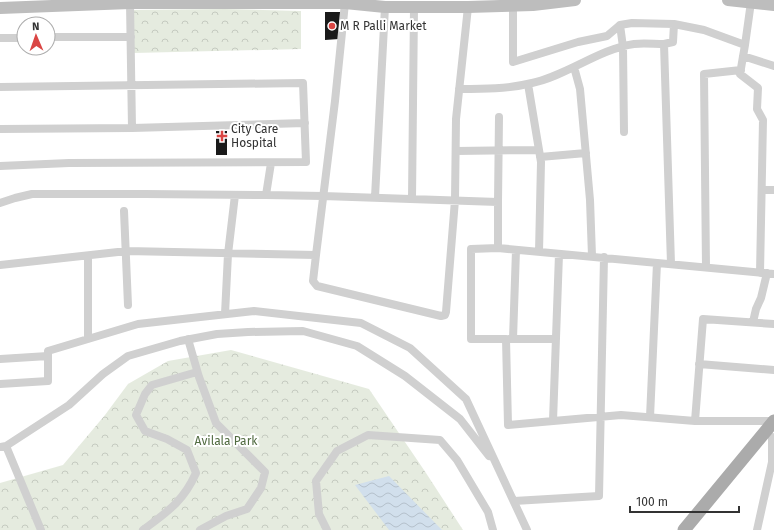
<svg xmlns="http://www.w3.org/2000/svg" width="774" height="530" font-family="'Fira Sans',sans-serif">
	<style>
		.forest { fill: url(#forest-crowns) }
		.water { fill: url(#water-waves) }
		.building { fill: #1a1a1a }
		.lines { fill: none; stroke-linecap: round; stroke-linejoin: round }
		.street { stroke: #d0d0d0; stroke-width: 8 }
		.secondary { stroke: #bdbdbd; stroke-width: 12 }
		.primary { stroke: #ababab; stroke-width: 13 }
		.poi-dot { fill: #da4644; stroke: #fff; stroke-width: 1.5 }
		.labels { text-anchor: middle; stroke-width: 4; stroke-linejoin: round; paint-order: stroke }
		.poi-label { font-size: 12px; fill: #333; stroke: #fff; text-anchor: start }
		.park-label { font-size: 12px; fill: #526c42; stroke: #fff }
	</style>
	<defs>
		<pattern id="forest-crowns" width="20" height="18" patternUnits="userSpaceOnUse"><rect width="20" height="18" fill="#e5ebdf"/><path d="M2 6a3 3 0 1 1 6 0M12 15a3 3 0 1 1 6 0" fill="none" stroke="#c5cac0"/></pattern>
		<pattern id="water-waves" width="16" height="10" patternUnits="userSpaceOnUse"><rect width="16" height="10" fill="#d1dfec"/><path d="M0 5q4-4 8 0t8 0" fill="none" stroke="#b4c0cb"/></pattern>
	</defs>
	<rect width="100%" height="100%" fill="#fff"/>
	<path class="forest" d="M 225,9 L 301,11 L 301,49 L 134,53 L 134,10 Z
		M 231,350 L 369,389 L 426,473 L 463,530 L 0,530 L 0,483 L 63,465 L 105,415 L 128,384 L 168,361 Z"/>
	<path class="water" d="M 389,476 L 442,530 L 389,530 L 355,485 Z"/>
	<path class="building" d="M 325,12 L 340,12 L 339,39 L 325,40 Z
		M 216,131 L 227,131 L 227,155 L 216,155 Z"/>
	<g class="lines">
		<path class="street" d="M 130,3 L 132,128
			M 513,5 L 513,62 L 578,42 L 607,36 L 620,25 L 632,23 L 674,24 L 704,30 L 745,45 L 751,2
			M 620,25 L 623,47 L 624,132
			M 48,37 L 131,37
			M 0,38 L 24,38
			M 664,44 L 673,42 L 674,24
			M 745,45 L 740,74 L 758,88 L 757,109 L 763,120 L 760,273
			M 743,56 L 774,66
			M 574,67 L 580,89 L 590,200 L 592,256
			M 528,84 L 541,162 L 539,252
			M 0,87 L 303,83 L 306,162 L 69,163 L 0,166
			M 459,89 C 483,89 508,89 532,83 C 566,76 599,49 634,44 C 643,43 654,44 664,44 L 671,264
			M 0,129 L 132,128 L 305,123
			M 456,151 L 539,150
			M 540,157 L 586,153
			M 762,190 L 774,190
			M 266,195 L 323,196 L 498,202 L 498,248 L 774,274
			M 375,197 L 385,7
			M 412,199 L 414,7
			M 498,202 L 499,117
			M 0,203 L 15,198 L 32,194 L 145,194 L 266,195 L 271,163
			M 124,211 L 128,305
			M 498,248 L 471,249 L 471,339 L 506,339 L 508,425 L 621,415 L 695,421 L 774,421
			M 316,255 L 313,281 L 317,286 L 441,316 L 445,315 L 446,312 L 455,200 L 456,119 L 468,7
			M 0,265 L 127,251 L 316,255 L 335,101 L 345,3
			M 706,267 L 704,74 L 741,70
			M 225,314 L 228,254 L 235,195
			M 753,322 L 756,309 L 761,298 L 767,273
			M 88,339 L 88,256
			M 188,339 L 199,377 L 216,423 L 265,472 L 261,488 L 247,509 L 226,516 L 200,530
			M 509,339 L 556,339
			M 513,339 L 516,250
			M 0,359 L 48,356
			M 699,364 L 774,370
			M 0,384 L 48,381 L 48,351 L 138,324 L 254,311 L 361,323 L 410,348 L 466,399 L 527,530
			M 650,417 L 657,263
			M 553,421 L 559,254
			M 695,421 L 703,319 L 774,324
			M 6,446 L 41,530
			M 0,447 L 6,446 L 69,405 L 103,374 L 128,356 L 180,341 L 217,334 L 248,332 L 303,331 L 357,346 L 405,376 L 460,419 L 489,456
			M 514,501 L 599,496 L 604,257
			M 143,530 C 167,512 183,502 196,473 L 187,450 L 167,439 L 145,431 L 136,415 L 145,394 L 152,385 L 197,372
			M 327,530 L 319,514 L 316,481 L 337,451 L 368,435 L 440,440 L 457,460 L 488,512 L 493,530
			M 757,530 L 772,462 L 772,437"/>
		<path class="secondary" d="M 728,0 L 774,5
			M 0,8 L 130,3 L 345,3 L 385,7 L 468,7 L 533,5 L 575,0"/>
		<path class="primary" d="M 684,530 L 774,421"/>
	</g>
	<g class="poi-dot">
		<circle cx="332" cy="26" r="4"/>
		<path d="M220 130h4v4h4v4h-4v4h-4v-4h-4v-4h4z"/>
	</g>
	<g class="labels">
		<g class="poi-label">
			<text x="340" y="30">M R Palli Market</text>
			<text x="231" y="133">City Care<tspan x="231" dy="14">Hospital</tspan></text>
		</g>
		<g class="park-label">
			<text x="226" y="445">Avilala Park</text>
		</g>
	</g>
	<g transform="translate(36 36) rotate(358)"><circle r="19" fill="#ffffff" stroke="#adadad"/>
	<path d="M0-3L7 15L0 10L-7 15Z" fill="#da4644"/>
	<text y="-6" font-size="11" font-weight="bold" text-anchor="middle" fill="#333333">N</text>
	</g>
	<path d="M630 506v6h109v-6" fill="none" stroke="#333333" stroke-width="2"/>
	<text x="636" y="506" font-size="12" fill="#333333" stroke="#ffffff" stroke-width="3" paint-order="stroke">100 m</text>
</svg>
